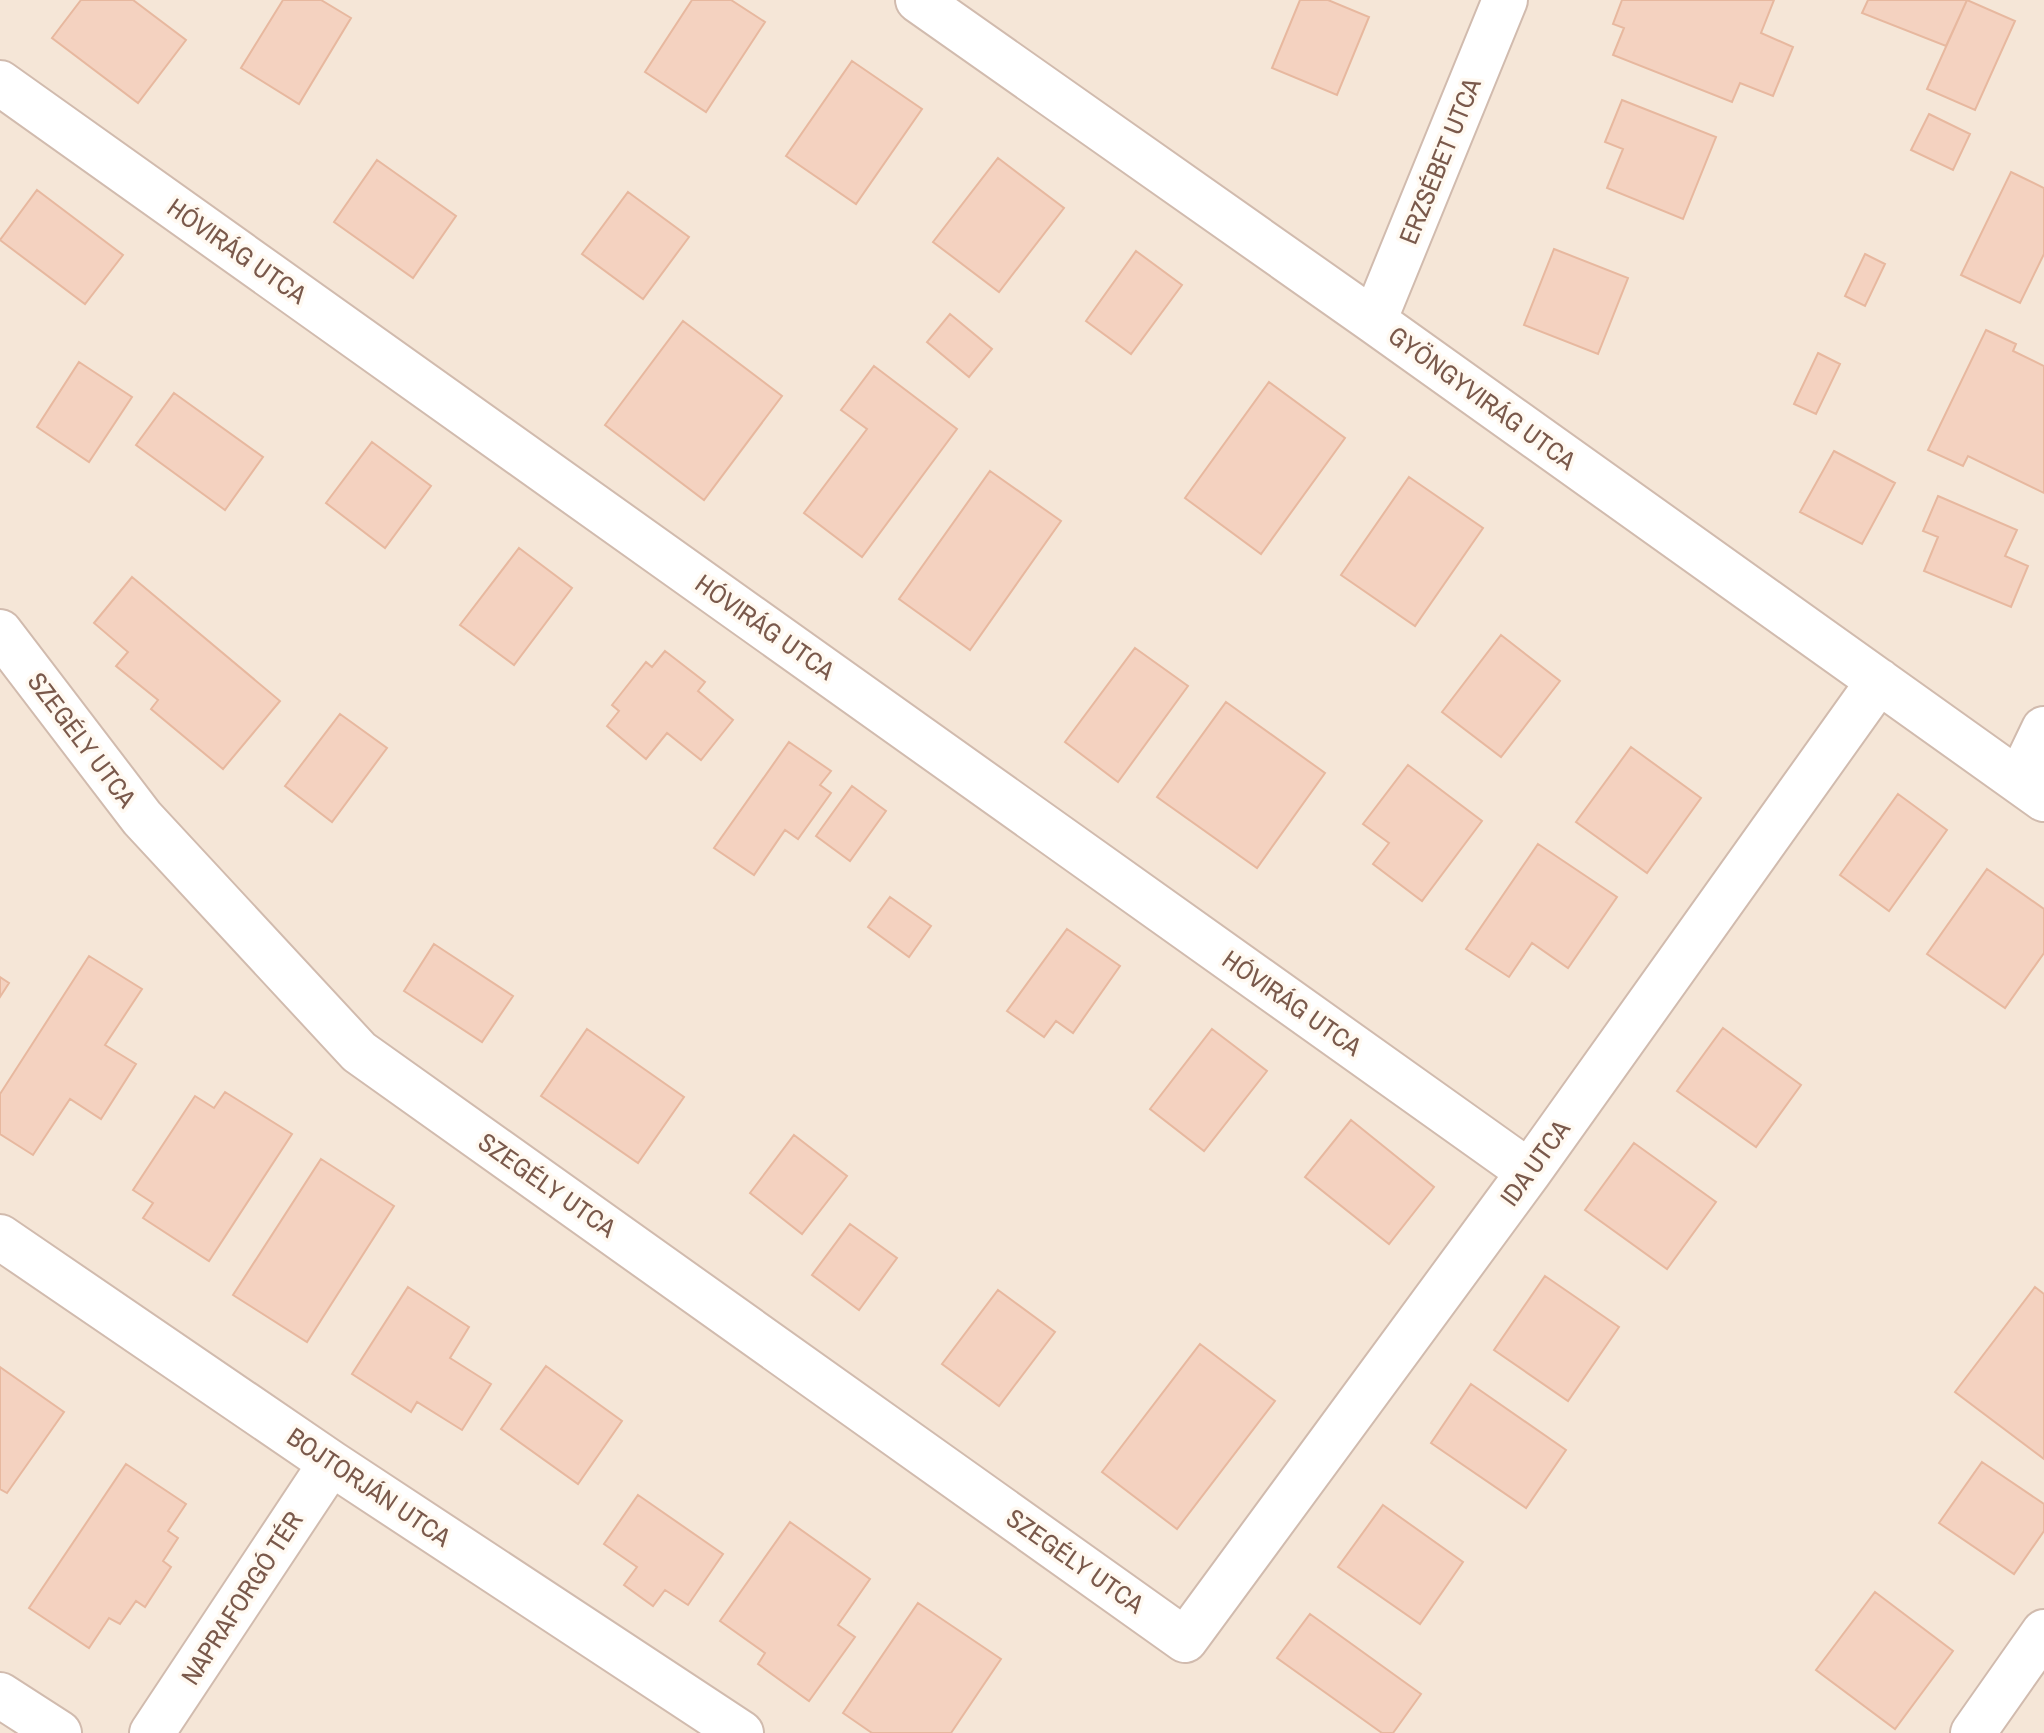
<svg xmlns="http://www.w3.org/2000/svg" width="2044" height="1733" font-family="'Archivo Narrow',sans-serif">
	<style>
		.residential { fill: #f5e6d7 }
		.building { fill: #f4d2c0; stroke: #e7b89f; stroke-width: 2 }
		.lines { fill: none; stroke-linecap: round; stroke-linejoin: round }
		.street-casing { stroke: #d1bbae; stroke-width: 48 }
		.street { stroke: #fff; stroke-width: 44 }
		.labels { text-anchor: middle; stroke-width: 7; stroke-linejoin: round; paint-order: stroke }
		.street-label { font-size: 26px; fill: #7a594b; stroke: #fff9f1 }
	</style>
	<rect width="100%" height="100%" fill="#fdf5e9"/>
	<path class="residential" d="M 0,0 L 2044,0 L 2044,1733 L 0,1733 Z"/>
	<path class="building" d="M 81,0 L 133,0 L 186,40 L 138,103 L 52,38 Z
		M 283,0 L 321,0 L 351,18 L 299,104 L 241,68 Z
		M 692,0 L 731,0 L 765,22 L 706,112 L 645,72 Z
		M 1300,0 L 1328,0 L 1369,17 L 1337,95 L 1272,68 Z
		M 1622,0 L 1774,0 L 1761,33 L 1793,47 L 1773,96 L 1740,83 L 1732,102 L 1613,55 L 1624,28 L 1613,24 Z
		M 1868,0 L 1967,0 L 1946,46 L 1862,13 Z
		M 1967,0 L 2015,21 L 1975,110 L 1927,89 Z
		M 852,61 L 922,109 L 856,204 L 786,156 Z
		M 1622,100 L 1716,137 L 1683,219 L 1607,188 L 1623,149 L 1605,142 Z
		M 1929,114 L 1970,134 L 1953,170 L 1911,150 Z
		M 998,158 L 1064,208 L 999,292 L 933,242 Z
		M 377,160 L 456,216 L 413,278 L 334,222 Z
		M 2011,172 L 2044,188 L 2044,254 L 2020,303 L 1961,275 Z
		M 37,190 L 123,255 L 85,304 L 0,240 Z
		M 628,192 L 689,237 L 643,299 L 582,254 Z
		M 1554,249 L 1628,278 L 1598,354 L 1524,325 Z
		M 1136,251 L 1182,285 L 1131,354 L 1086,321 Z
		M 1865,254 L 1885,264 L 1865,306 L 1845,296 Z
		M 950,314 L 992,349 L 969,377 L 927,342 Z
		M 683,321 L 782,396 L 704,500 L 605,425 Z
		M 1986,330 L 2016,344 L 2013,351 L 2044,366 L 2044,493 L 1968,456 L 1963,466 L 1928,450 Z
		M 1818,353 L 1840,364 L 1816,414 L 1794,404 Z
		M 79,362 L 132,397 L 89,462 L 37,427 Z
		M 874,366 L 957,429 L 862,557 L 804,513 L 867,429 L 841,410 Z
		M 1269,382 L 1345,438 L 1261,554 L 1185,498 Z
		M 174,393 L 263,457 L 225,510 L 136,445 Z
		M 372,442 L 431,486 L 385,548 L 326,503 Z
		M 1834,451 L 1895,483 L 1862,544 L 1800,512 Z
		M 990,471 L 1061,521 L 970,650 L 899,599 Z
		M 1409,477 L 1483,528 L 1415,626 L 1341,575 Z
		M 1938,496 L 2017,530 L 2005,556 L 2028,566 L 2011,607 L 1924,571 L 1938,537 L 1923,531 Z
		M 519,548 L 572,588 L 514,665 L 460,625 Z
		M 132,577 L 280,701 L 223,769 L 151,709 L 158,700 L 116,666 L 128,652 L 94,623 Z
		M 1501,635 L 1560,681 L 1501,757 L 1442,712 Z
		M 1135,648 L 1188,686 L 1118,782 L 1065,742 Z
		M 665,651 L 705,682 L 698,691 L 733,720 L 701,760 L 667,733 L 646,759 L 607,726 L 619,711 L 612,705 L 646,662 L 652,667 Z
		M 1226,702 L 1325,773 L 1257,868 L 1157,797 Z
		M 340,714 L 387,748 L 332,822 L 285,786 Z
		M 789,742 L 831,771 L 820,785 L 831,793 L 798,839 L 785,830 L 754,875 L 714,848 Z
		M 1631,747 L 1701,798 L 1647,873 L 1576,822 Z
		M 1408,765 L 1482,821 L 1422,901 L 1373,864 L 1389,843 L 1363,824 Z
		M 852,786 L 886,811 L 850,861 L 816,836 Z
		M 1898,794 L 1947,830 L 1889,911 L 1840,875 Z
		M 1538,844 L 1617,897 L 1568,968 L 1532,943 L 1509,977 L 1466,949 Z
		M 1987,869 L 2044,909 L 2044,953 L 2005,1008 L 1927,954 Z
		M 890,897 L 931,926 L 909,957 L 868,927 Z
		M 1067,929 L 1120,966 L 1073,1033 L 1056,1021 L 1044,1037 L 1007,1011 Z
		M 434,944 L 513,996 L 482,1042 L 404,991 Z
		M 89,956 L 142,989 L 105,1045 L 136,1064 L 101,1119 L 70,1099 L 33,1155 L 0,1134 L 0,1094 Z
		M 0,977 L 9,983 L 0,997 Z
		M 1723,1028 L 1801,1085 L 1756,1147 L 1677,1091 Z
		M 587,1029 L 684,1097 L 638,1163 L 541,1096 Z
		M 1212,1029 L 1267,1071 L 1204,1151 L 1150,1109 Z
		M 225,1092 L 292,1134 L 209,1261 L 143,1218 L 153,1203 L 133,1190 L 195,1096 L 214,1108 Z
		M 1351,1120 L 1434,1187 L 1389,1244 L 1305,1177 Z
		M 794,1135 L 847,1176 L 802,1234 L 750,1193 Z
		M 1634,1143 L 1716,1202 L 1667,1269 L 1585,1210 Z
		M 321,1159 L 394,1206 L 307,1342 L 233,1295 Z
		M 850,1224 L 897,1258 L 859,1310 L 812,1275 Z
		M 1545,1276 L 1619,1327 L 1568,1401 L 1494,1350 Z
		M 408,1287 L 469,1327 L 450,1358 L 491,1384 L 462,1430 L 417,1402 L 411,1412 L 352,1374 Z
		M 2035,1287 L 2044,1294 L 2044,1459 L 1955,1392 Z
		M 998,1290 L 1055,1332 L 999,1406 L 942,1364 Z
		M 1200,1344 L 1275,1401 L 1177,1529 L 1102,1472 Z
		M 546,1366 L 622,1421 L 578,1484 L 501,1429 Z
		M 0,1367 L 64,1412 L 7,1493 L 0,1489 Z
		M 1471,1384 L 1566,1450 L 1526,1508 L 1431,1443 Z
		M 1982,1462 L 2044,1504 L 2044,1531 L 2014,1574 L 1939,1523 Z
		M 126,1464 L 186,1504 L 168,1531 L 178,1538 L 163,1561 L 171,1567 L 145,1607 L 136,1601 L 120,1624 L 109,1618 L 89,1648 L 29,1608 Z
		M 638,1495 L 723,1554 L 688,1605 L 665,1590 L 653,1606 L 624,1585 L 637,1567 L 604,1544 Z
		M 1383,1505 L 1463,1562 L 1420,1624 L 1338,1567 Z
		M 790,1522 L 870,1579 L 838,1625 L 855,1637 L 809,1701 L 758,1664 L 765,1653 L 720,1621 Z
		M 1875,1592 L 1953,1651 L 1895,1729 L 1816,1670 Z
		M 918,1603 L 1001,1659 L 951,1733 L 872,1733 L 843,1713 Z
		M 1310,1614 L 1421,1694 L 1393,1733 L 1382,1733 L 1277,1658 Z"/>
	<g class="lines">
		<defs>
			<path id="street" d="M 918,0 L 1374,321 L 2044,799
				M 0,83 L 1529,1172
				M 1374,321 L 1505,0
				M 0,632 L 142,818 L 359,1052 L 1185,1640 L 1529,1172 L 1879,681
				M 2019,781 L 2044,729
				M 0,1237 L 331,1463 L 741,1733
				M 0,1695 L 59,1733
				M 152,1733 L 331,1463
				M 1973,1733 L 2044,1632"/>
		</defs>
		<use href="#street" class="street-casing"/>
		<use href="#street" class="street"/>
	</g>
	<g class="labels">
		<g class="street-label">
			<text transform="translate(1440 161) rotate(-68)" y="9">ERZSÉBET UTCA</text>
			<text transform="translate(237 251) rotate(35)" y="9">HÓVIRÁG UTCA</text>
			<text transform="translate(1482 398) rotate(36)" y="9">GYÖNGYVIRÁG UTCA</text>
			<text transform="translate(765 627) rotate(35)" y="9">HÓVIRÁG UTCA</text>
			<text transform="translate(82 740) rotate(53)" y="9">SZEGÉLY UTCA</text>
			<text transform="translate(1292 1003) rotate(35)" y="9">HÓVIRÁG UTCA</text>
			<text transform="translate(1535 1163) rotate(-54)" y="9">IDA UTCA</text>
			<text transform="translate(547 1185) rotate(35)" y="9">SZEGÉLY UTCA</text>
			<text transform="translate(369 1487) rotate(34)" y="9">BOJTORJÁN UTCA</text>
			<text transform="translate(1075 1561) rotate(35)" y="9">SZEGÉLY UTCA</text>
			<text transform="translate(242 1598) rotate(-57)" y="9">NAPRAFORGÓ TÉR</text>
		</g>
	</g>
</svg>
